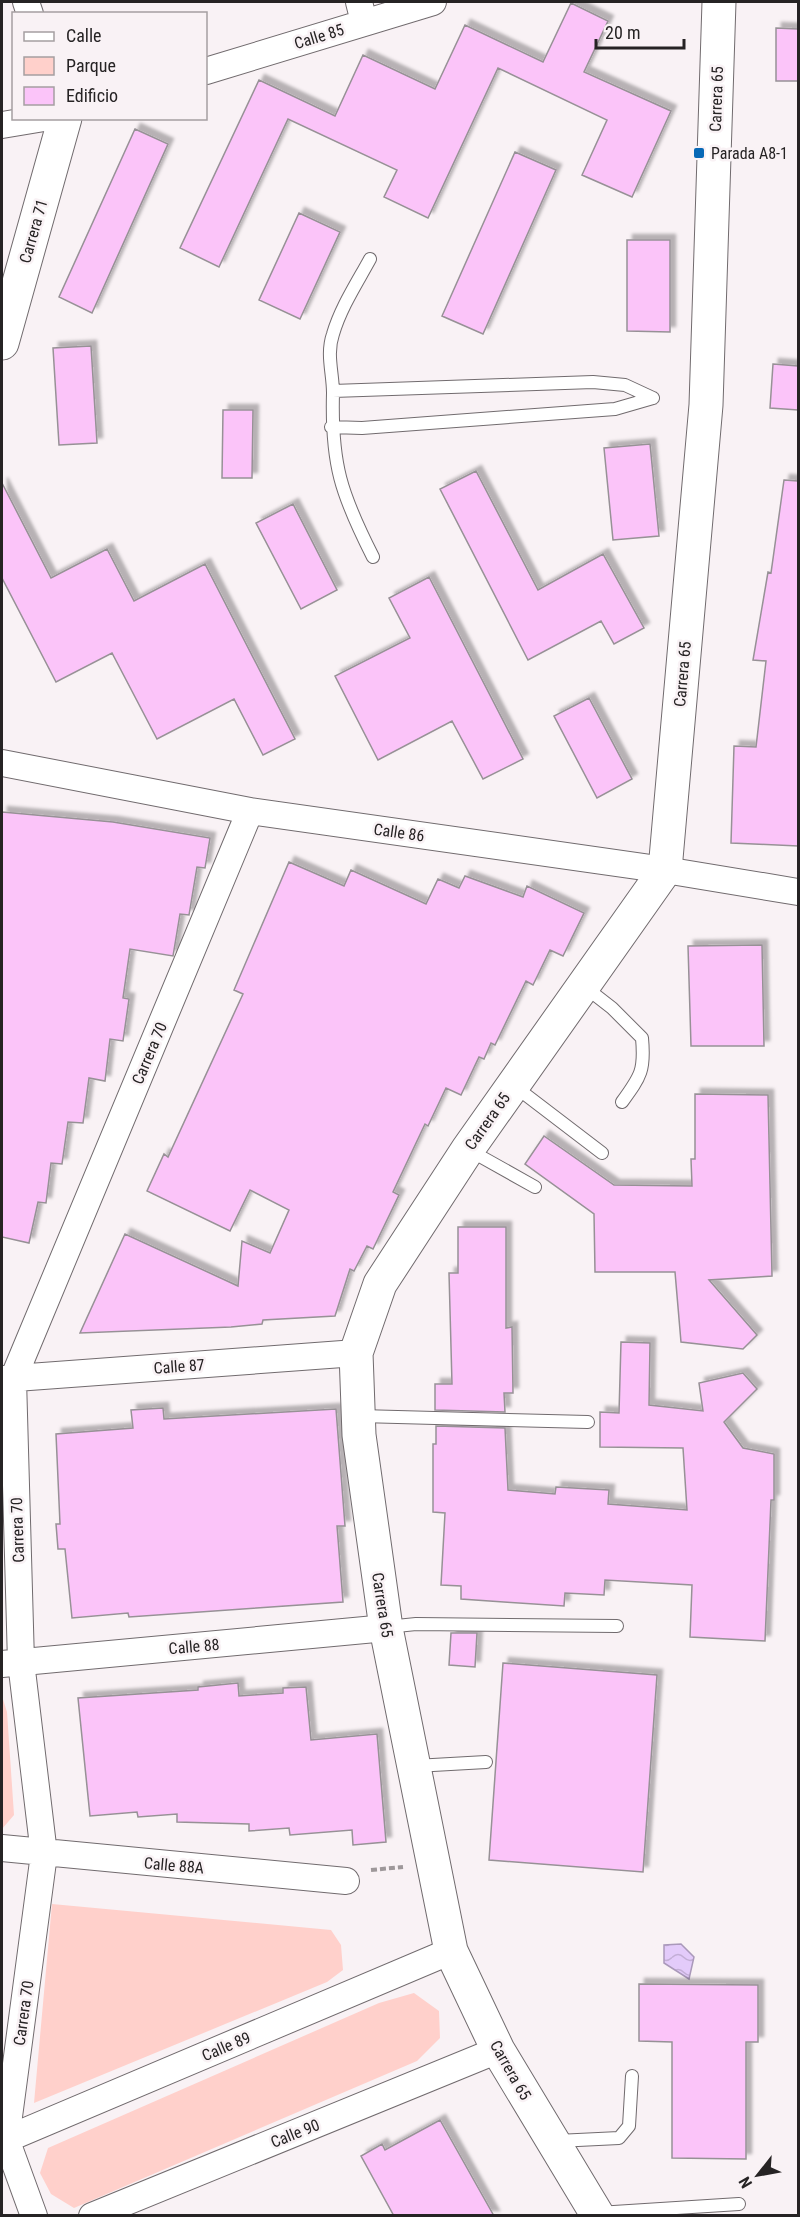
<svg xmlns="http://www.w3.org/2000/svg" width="800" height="2217" font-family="'Roboto Condensed',sans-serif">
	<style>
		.green { fill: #ffd0cb }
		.water { fill: url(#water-waves); stroke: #aa99ba; stroke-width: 1.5 }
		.building { fill: #fbc4f9; stroke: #979196; stroke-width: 1.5; filter: url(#shadow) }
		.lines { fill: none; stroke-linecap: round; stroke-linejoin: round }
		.lane-casing { stroke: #716b6e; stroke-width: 14 }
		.street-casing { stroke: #716b6e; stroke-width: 28 }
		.secondary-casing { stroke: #716b6e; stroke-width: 35 }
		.path { stroke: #9e989a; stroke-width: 4; stroke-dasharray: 6 3; stroke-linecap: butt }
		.lane { stroke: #fff; stroke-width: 12 }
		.street { stroke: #fff; stroke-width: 26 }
		.secondary { stroke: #fff; stroke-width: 33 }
		.poi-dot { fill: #0769b6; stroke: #f9f2f5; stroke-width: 2 }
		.labels { text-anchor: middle; stroke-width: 5; stroke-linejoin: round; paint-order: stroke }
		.street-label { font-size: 16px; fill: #262324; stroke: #f9f2f5 }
		.poi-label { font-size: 16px; fill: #262324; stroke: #f9f2f5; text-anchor: start }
	</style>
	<defs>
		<pattern id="water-waves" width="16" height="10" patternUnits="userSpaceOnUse" patternTransform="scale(1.5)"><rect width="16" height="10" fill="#e3cbfa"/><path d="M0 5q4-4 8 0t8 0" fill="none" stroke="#c3aed6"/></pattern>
		<filter id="shadow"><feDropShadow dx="5.5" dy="-5.5" stdDeviation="1.5" flood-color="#0004"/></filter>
	</defs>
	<rect width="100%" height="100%" fill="#f9f2f5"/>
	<path class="green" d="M 2,1696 L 7,1712 L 14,1815 L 2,1829 Z
		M 52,1904 L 331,1930 L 341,1945 L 343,1970 L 327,1982 L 34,2103 Z
		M 414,1993 L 439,2011 L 440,2038 L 417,2061 L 74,2208 L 51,2194 L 40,2173 L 48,2148 L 379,2003 Z"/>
	<path class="water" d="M 681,1944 L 694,1957 L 689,1979 L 664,1963 L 664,1945 Z"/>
	<path class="building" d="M 571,3 L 608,21 L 584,72 L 671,111 L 632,197 L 582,175 L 607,120 L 498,68 L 428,218 L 384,197 L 397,170 L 288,119 L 219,267 L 180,248 L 259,80 L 335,116 L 363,55 L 435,89 L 465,25 L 543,62 Z
		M 776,28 L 798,29 L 798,81 L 776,81 Z
		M 135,129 L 168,144 L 92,313 L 59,297 Z
		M 515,152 L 556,170 L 483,334 L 442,316 Z
		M 299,213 L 340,232 L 300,319 L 259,300 Z
		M 627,240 L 670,240 L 670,332 L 627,331 Z
		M 91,346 L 97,443 L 59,445 L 53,348 Z
		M 773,364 L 798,366 L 798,410 L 770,408 Z
		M 223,410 L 253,410 L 252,478 L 222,478 Z
		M 650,444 L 659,536 L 613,540 L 604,448 Z
		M 476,471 L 538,590 L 603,554 L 644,628 L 614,644 L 601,621 L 528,660 L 440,489 Z
		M 784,480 L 798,481 L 798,846 L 731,843 L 734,746 L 756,747 L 766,661 L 753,660 L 768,572 L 771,573 Z
		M 2,483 L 51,578 L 107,549 L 134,601 L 205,564 L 295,739 L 263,755 L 234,699 L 157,739 L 112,653 L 56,682 L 2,578 Z
		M 293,504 L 337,590 L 301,609 L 256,523 Z
		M 429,577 L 523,759 L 483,779 L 452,721 L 378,760 L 335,676 L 410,638 L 389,598 Z
		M 589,698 L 632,779 L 597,798 L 554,716 Z
		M 2,812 L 113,822 L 210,838 L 205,868 L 197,867 L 189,915 L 180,914 L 173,956 L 130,949 L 123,998 L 129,999 L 123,1041 L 110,1039 L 105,1081 L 89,1078 L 83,1123 L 68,1122 L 62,1164 L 51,1163 L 46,1203 L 38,1202 L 29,1243 L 2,1237 Z
		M 289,862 L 344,886 L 351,870 L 426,904 L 438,879 L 459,888 L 465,876 L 523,897 L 527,886 L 584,913 L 563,956 L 550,950 L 533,985 L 526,981 L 495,1045 L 491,1043 L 484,1059 L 479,1057 L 461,1095 L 446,1088 L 428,1126 L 425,1124 L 393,1192 L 399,1195 L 373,1249 L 367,1246 L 354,1271 L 350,1269 L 335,1316 L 263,1320 L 262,1324 L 231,1327 L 80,1333 L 125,1234 L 238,1286 L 242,1241 L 270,1253 L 289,1210 L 250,1190 L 230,1231 L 147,1191 L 164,1154 L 168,1157 L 243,994 L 234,990 Z
		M 762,945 L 764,1046 L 691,1046 L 688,946 Z
		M 695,1094 L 768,1095 L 772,1276 L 709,1280 L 757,1335 L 743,1349 L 681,1342 L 675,1272 L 595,1272 L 594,1214 L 525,1164 L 544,1136 L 614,1185 L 692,1186 L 691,1159 L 695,1159 Z
		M 458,1227 L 506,1227 L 506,1328 L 512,1327 L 513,1393 L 504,1393 L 505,1412 L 435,1410 L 435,1384 L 452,1384 L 449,1273 L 458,1273 Z
		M 621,1342 L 650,1343 L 649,1405 L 703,1411 L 699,1383 L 743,1373 L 757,1389 L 724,1422 L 743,1448 L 774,1454 L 774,1500 L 771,1500 L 765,1641 L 690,1637 L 692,1585 L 605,1580 L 604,1595 L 565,1593 L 564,1606 L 461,1599 L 461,1586 L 441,1585 L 445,1513 L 433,1512 L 433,1444 L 436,1444 L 436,1426 L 505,1428 L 508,1490 L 555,1494 L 556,1487 L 609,1490 L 608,1504 L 687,1510 L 683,1448 L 600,1447 L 600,1412 L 619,1413 Z
		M 163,1408 L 164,1419 L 336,1409 L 345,1526 L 337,1526 L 343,1602 L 129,1617 L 128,1613 L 72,1618 L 65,1549 L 58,1549 L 56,1524 L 60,1524 L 56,1434 L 133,1428 L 131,1410 Z
		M 451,1633 L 477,1633 L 475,1667 L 449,1665 Z
		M 503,1663 L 657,1675 L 643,1872 L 489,1860 Z
		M 238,1683 L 239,1696 L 283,1693 L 283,1688 L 306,1687 L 311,1740 L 377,1734 L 386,1842 L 353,1845 L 352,1830 L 290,1835 L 289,1828 L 249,1831 L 249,1824 L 177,1822 L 177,1814 L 138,1817 L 137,1812 L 90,1816 L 78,1698 L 198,1690 L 198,1687 Z
		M 639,1984 L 758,1985 L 758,2042 L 746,2042 L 746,2159 L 672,2158 L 672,2042 L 639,2041 Z
		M 440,2120 L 494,2216 L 394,2216 L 361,2156 L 382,2144 L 385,2150 Z"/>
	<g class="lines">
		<defs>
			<path id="lane" d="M 370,259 C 357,283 341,307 333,334 C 326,354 333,373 333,393 C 331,464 341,494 373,557
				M 333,391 L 593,382 L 625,385 L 653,398
				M 331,427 L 362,428 L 615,409 L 653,398
				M 585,987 L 612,1008 L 642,1038 C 645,1070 641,1076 622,1102
				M 513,1085 L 602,1153
				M 469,1150 L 535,1187
				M 360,1416 L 588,1422
				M 387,1627 L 416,1624 L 617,1626
				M 415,1766 L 486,1762
				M 557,2141 L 619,2138 L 629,2126 L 632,2076
				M 598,2213 L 739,2204"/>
			<path id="street" d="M 26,2 L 30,14
				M 359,2 L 364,22
				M 206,71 L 433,2
				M 2,125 L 44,118
				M 2,763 L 250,811 L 665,870 L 798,892
				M 2,1379 L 356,1353
				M 2,1664 L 386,1628
				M 2,1848 L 346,1881
				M 2,2141 L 451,1951
				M 34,2216 L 6,2139 L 44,1854 L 21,1662 L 13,1379 L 250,811
				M 92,2216 L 498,2050"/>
			<path id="secondary" d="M 2,343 L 65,118
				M 598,2216 L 498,2050 L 451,1951 L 386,1628 L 359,1435 L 356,1353 L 380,1284 L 468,1149 L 665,870 L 706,405 L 719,2"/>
		</defs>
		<use href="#lane" class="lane-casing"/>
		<use href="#street" class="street-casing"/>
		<use href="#secondary" class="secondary-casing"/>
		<path class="path" d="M 371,1870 L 403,1867"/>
		<use href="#lane" class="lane"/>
		<use href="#street" class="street"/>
		<use href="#secondary" class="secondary"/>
	</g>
	<rect class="poi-dot" x="693" y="147" width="12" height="12" rx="3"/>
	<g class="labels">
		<g class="street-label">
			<text transform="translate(319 36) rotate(-17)" y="6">Calle 85</text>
			<text transform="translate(716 99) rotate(-88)" y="6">Carrera 65</text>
			<text transform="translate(33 231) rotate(-74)" y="6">Carrera 71</text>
			<text transform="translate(682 674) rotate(-85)" y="6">Carrera 65</text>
			<text transform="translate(399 832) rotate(8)" y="6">Calle 86</text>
			<text transform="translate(149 1053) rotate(-67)" y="6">Carrera 70</text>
			<text transform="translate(487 1121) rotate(-55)" y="6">Carrera 65</text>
			<text transform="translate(179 1366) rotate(-4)" y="6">Calle 87</text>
			<text transform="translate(17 1530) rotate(-92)" y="6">Carrera 70</text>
			<text transform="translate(383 1605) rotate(81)" y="6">Carrera 65</text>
			<text transform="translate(194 1646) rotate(-5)" y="6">Calle 88</text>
			<text transform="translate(174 1865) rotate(5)" y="6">Calle 88A</text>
			<text transform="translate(23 2013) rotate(-82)" y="6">Carrera 70</text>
			<text transform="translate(226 2046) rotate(-23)" y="6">Calle 89</text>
			<text transform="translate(511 2070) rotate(60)" y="6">Carrera 65</text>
			<text transform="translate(295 2133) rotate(-22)" y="6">Calle 90</text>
		</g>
		<g class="poi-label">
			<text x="711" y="159">Parada A8-1</text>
		</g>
	</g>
	<rect width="800" height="2217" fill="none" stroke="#262324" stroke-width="6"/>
	<rect x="12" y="12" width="195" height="108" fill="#f9f2f5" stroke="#a59fa1" stroke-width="1.5"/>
	<rect x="24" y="32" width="30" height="9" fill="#ffffff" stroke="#a59fa1" stroke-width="1.5"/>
	<text x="66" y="42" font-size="18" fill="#262324">Calle</text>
	<rect x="24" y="57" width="30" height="18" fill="#ffd0cb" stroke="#a59fa1" stroke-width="1.5"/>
	<text x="66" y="72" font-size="18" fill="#262324">Parque</text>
	<rect x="24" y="87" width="30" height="18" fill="#fbc4f9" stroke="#a59fa1" stroke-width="1.5"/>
	<text x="66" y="102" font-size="18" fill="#262324">Edificio</text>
	<g transform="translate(758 2175) rotate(239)" stroke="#f9f2f5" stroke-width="4.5" paint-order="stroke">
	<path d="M0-4.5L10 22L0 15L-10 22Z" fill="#262324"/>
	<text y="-9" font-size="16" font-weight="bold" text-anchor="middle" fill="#262324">N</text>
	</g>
	<path d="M596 39v9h88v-9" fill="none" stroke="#262324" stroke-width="3"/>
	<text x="605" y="39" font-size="18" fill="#262324" stroke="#f9f2f5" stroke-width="4.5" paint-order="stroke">20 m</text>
</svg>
